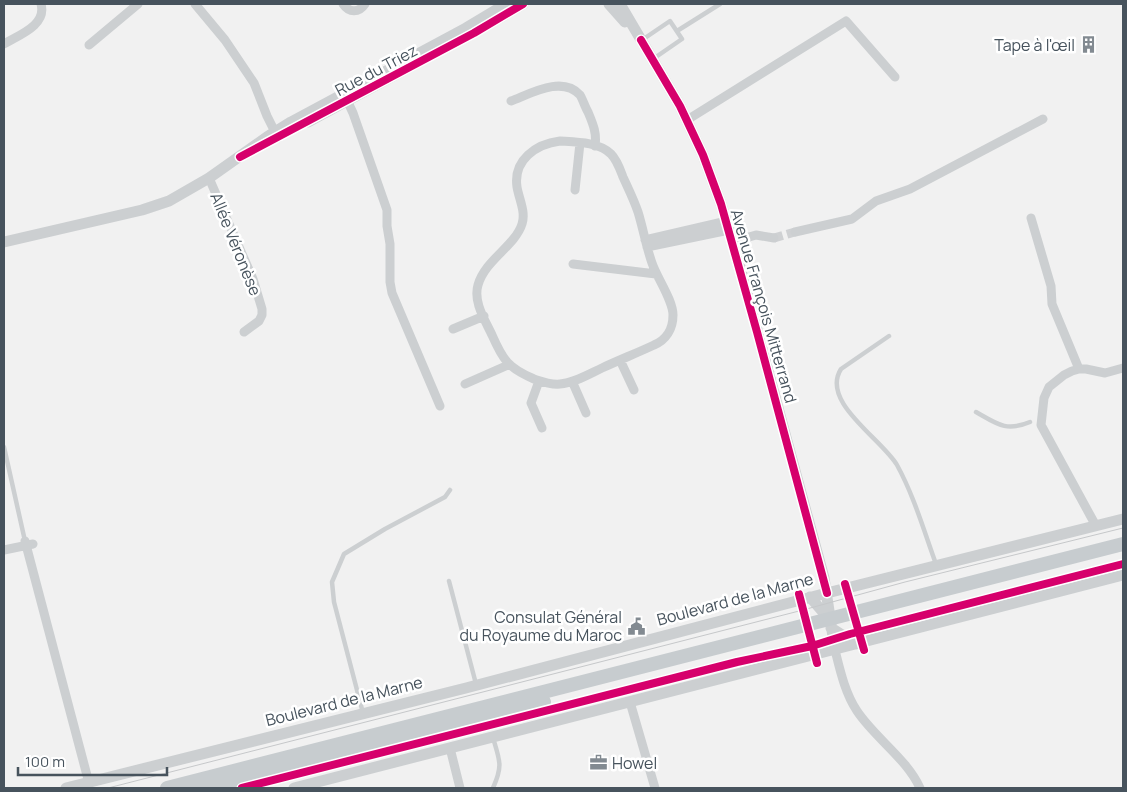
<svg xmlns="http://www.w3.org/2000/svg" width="1127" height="792" font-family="Manrope,sans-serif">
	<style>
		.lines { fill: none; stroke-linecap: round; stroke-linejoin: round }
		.minor-tunnel { stroke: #cfd1d3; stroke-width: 9; stroke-dasharray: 9 4.5; stroke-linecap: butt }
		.service { stroke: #cccfd1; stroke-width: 4.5 }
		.minor { stroke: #cccfd1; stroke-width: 9 }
		.tertiary { stroke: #cccfd1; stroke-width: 11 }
		.primary { stroke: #c7cccf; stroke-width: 14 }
		.tram { stroke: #c6c8ca; stroke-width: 1 }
		.cycleway-casing { stroke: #fff; stroke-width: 11 }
		.cycleway { stroke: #d6006c; stroke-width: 8 }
		.labels { text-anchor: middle; stroke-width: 5; stroke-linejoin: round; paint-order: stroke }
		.poi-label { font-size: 16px; fill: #47535d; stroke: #fff; text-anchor: end }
		.street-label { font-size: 16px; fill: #47535d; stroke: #fff }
	</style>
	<rect width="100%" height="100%" fill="#f1f1f1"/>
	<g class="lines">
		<path class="minor-tunnel" d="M 774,238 L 795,232"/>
		<path class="service" d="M 677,31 L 720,4
			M 642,40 L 670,21 L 682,39 L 653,59
			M 889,336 L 841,369 C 820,402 882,439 897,465 C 914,496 924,531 936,564
			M 976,412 C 997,424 1006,432 1030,422
			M 4,447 L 25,541
			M 449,581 L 476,684
			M 363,713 L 334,602 L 332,582 L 344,554 L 385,529 L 445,497 L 450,490
			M 493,788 C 503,766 500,761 493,738"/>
		<path class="minor" d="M 195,4 L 225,40 L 254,83 L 267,116 L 278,138
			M 343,4 C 349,13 359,13 365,4
			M 4,44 C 19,35 47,25 41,4
			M 89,45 L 138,4
			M 345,96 L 353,113 L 387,210 L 387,226 L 390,244 L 390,282 L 392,293 L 440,406
			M 511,101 C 530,94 562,75 580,95 C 583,100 585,107 588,112 C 593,124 597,133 595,146
			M 687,120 L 846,21 L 895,77
			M 560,141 C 576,142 599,142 611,154 C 617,160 620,169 623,177 C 628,188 634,200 638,212 C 643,228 646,246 652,263 C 657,278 673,300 673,315 C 673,329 666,340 654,345 C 637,353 619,360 602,368 C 589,374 574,383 560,384 C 551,385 543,382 534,379 C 508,368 503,360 492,335 C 485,320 473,302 478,285 C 485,260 515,246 522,224 C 526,212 519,199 517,187 C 513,160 536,144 560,141 Z
			M 209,178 L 253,279 L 262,309 L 262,315 L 259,321 L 244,332
			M 575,190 L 580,143
			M 1031,218 L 1051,286 L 1052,304 L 1079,369
			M 795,232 L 852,219 L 876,201 L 910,189 L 1043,119
			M 645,240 L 727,221
			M 732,242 L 756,235 L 774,238
			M 647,247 L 729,230
			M 573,264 L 656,274
			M 453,329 L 484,316
			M 620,360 L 634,390
			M 539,381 L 531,403 L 542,428
			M 572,381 L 586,413
			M 465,384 L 508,365
			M 1096,526 L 1041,425 L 1044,398 L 1049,387 L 1064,375 L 1072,371 L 1079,369 L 1086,369 L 1105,373 L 1123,368
			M 25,541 L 89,783
			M 4,550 L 33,544
			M 835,650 C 840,670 845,693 857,711 C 875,738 907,759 920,788
			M 630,702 L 655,788
			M 450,748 L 460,788"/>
		<path class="tertiary" d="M 609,4 L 625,22
			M 620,4 L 680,106 L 703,155 L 721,204 L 738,260 L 824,578 L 835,650
			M 473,33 L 523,4
			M 308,122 L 426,58
			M 4,242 L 142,210 L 169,201 L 209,178 L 267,137 L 291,122 L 466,28 L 506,4
			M 810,597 L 829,619
			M 831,628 L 856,644
			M 66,788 L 466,688 L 827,593 L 1123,519
			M 294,788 L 1123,575"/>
		<path class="primary" d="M 167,788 L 1123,544
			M 207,788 L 544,702"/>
		<path class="tram" d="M 108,788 L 803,610 L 905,582 L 1123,528"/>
		<defs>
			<path id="cycleway" d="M 641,40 L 680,106 L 703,155 L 721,204 L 757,332 L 827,593
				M 240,157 L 474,33 L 523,4
				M 845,584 L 864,650
				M 799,594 L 817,663
				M 242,788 L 737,662 L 812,646 L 850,634 L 1123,564"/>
		</defs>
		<use href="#cycleway" class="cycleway-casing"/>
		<use href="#cycleway" class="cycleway"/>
	</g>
	<defs>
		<symbol id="building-bare" viewBox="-9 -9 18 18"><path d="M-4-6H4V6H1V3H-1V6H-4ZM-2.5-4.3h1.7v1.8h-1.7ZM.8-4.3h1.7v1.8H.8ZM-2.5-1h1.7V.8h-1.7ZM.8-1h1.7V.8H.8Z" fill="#828a91" stroke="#fff" stroke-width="2.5" paint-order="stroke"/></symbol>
		<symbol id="civic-bare" viewBox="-9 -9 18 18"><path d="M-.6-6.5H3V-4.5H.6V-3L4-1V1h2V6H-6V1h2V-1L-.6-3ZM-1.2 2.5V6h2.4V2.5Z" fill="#828a91" stroke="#fff" stroke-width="2.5" paint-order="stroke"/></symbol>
		<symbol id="office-bare" viewBox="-9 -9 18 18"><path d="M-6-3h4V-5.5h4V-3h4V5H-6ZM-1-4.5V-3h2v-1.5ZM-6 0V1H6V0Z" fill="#828a91" stroke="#fff" stroke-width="2.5" paint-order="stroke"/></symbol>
	</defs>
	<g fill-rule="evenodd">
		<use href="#building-bare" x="1076" y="32" width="25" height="25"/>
		<use href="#civic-bare" x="624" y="614" width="25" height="25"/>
		<use href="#office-bare" x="586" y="750" width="25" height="25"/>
	</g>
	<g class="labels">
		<g class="poi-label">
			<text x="1075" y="51">Tape à l'œil</text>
			<text x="622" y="623">Consulat Général<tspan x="622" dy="18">du Royaume du Maroc</tspan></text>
			<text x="612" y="769" text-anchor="start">Howel</text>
		</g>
		<g class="street-label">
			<text transform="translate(376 70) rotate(-28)" y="6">Rue du Triez</text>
			<text transform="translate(236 244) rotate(68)" y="6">Allée Véronèse</text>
			<text transform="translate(764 306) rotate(74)" y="6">Avenue François Mitterrand</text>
			<text transform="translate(735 599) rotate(-15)" y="6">Boulevard de la Marne</text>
			<text transform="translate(344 701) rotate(-14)" y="6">Boulevard de la Marne</text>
		</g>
	</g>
	<rect width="1127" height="792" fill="none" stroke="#47535d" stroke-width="10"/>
	<path d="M18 767v8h149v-8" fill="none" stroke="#47535d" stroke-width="2.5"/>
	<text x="25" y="767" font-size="15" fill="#47535d" stroke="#ffffff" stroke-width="4" paint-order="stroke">100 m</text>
</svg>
